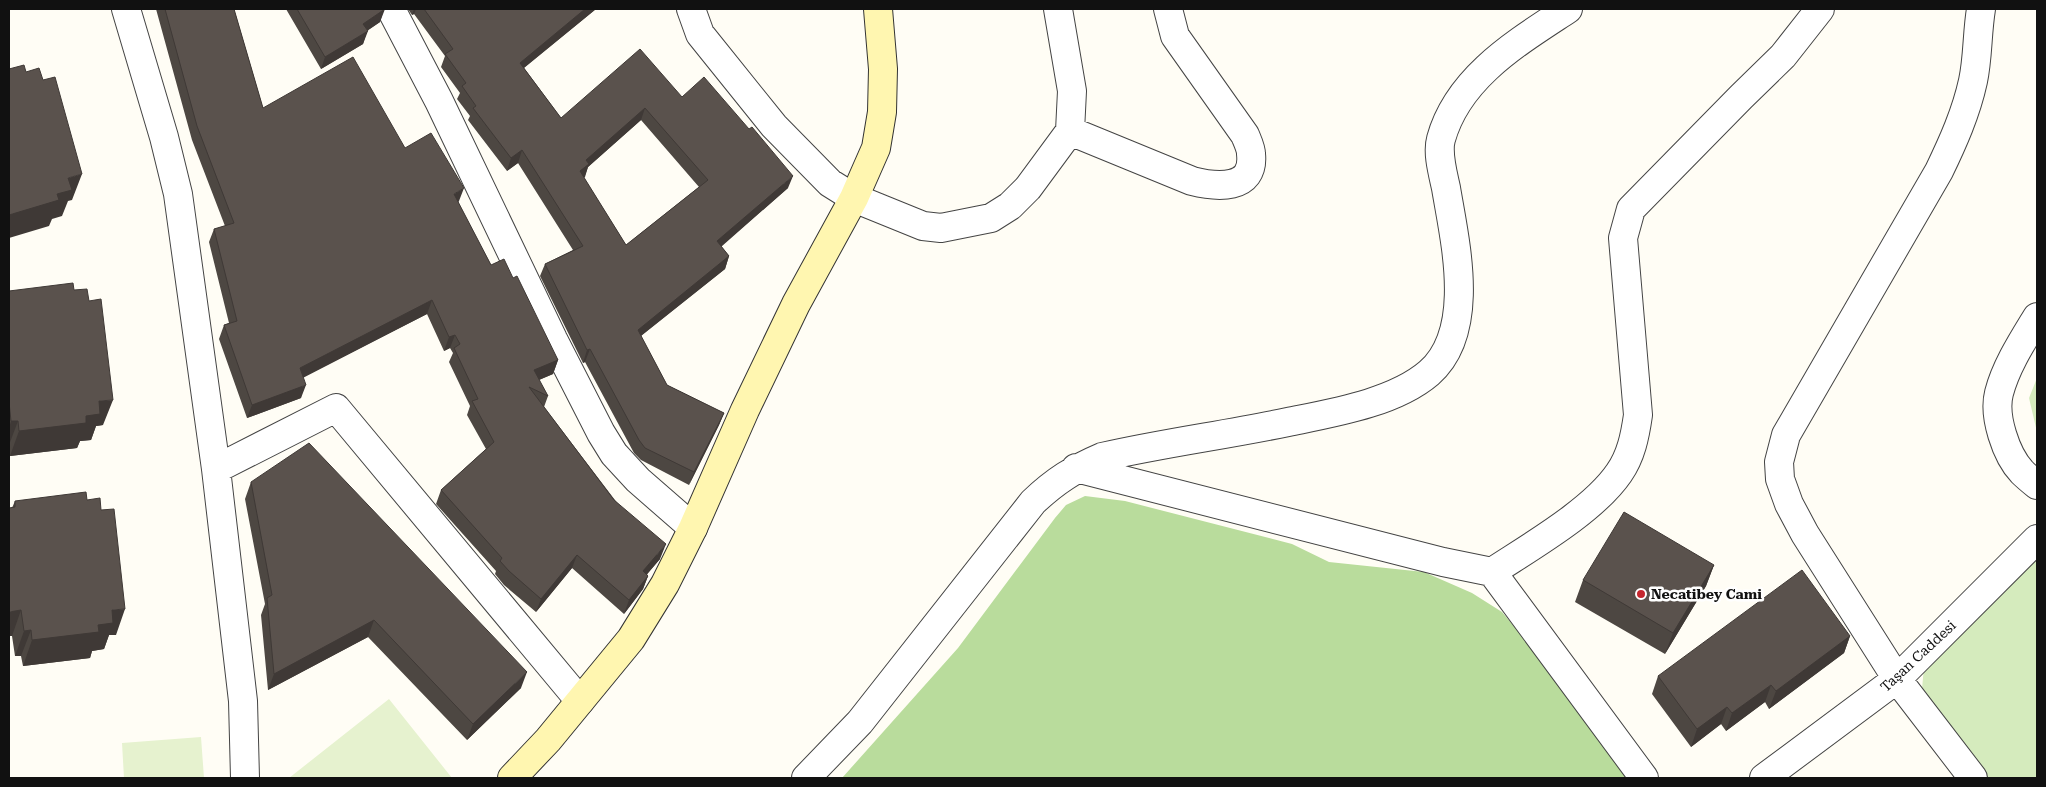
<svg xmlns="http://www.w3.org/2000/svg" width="2046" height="787" font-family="'Roboto Serif',serif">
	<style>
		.green { fill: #d5ebbd }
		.forest { fill: #b9dc9c }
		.pitch { fill: #e6f2cf }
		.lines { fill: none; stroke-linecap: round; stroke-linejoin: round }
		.street-casing { stroke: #444; stroke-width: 30 }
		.secondary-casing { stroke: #333; stroke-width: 30 }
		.street { stroke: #fff; stroke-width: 28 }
		.secondary { stroke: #fff6b0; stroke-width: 28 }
		.wall { fill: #4d4742; fill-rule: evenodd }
		.shaded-wall { fill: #3f3936 }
		.building { fill: #5a524d; stroke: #3f3936; fill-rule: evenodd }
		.poi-dot { fill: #c4262e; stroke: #fff; stroke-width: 2 }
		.labels { text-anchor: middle; stroke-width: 5; stroke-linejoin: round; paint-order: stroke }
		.poi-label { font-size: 14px; font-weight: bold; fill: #111; stroke: #fff; text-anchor: start }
		.street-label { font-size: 14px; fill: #111; stroke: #fff }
	</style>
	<rect width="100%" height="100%" fill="#fffdf5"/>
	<path class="green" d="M 2037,378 L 2037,432 L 2029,398 Z
		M 2037,550 L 2037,778 L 1986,778 L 1941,721 L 1922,689 L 1924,667 Z"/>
	<path class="forest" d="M 1085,496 L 1125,501 L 1292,544 L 1329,562 L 1424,572 L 1472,593 L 1502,612 L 1529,644 L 1628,778 L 842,778 L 958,648 L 1055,518 L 1066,505 Z"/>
	<path class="pitch" d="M 389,699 L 452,778 L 289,778 Z
		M 201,737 L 204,778 L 124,778 L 122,743 Z"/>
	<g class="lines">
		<defs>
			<path id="street" d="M 126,9 L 164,137 L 178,194 L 216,469 L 243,701 L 245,778
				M 391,9 L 439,101 L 553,339 L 601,433 L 614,454 L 638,480 L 693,528
				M 691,9 L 700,34 L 774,126 L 830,183 L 854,198 L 923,226 L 941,228 L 991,218 L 1010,206 L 1028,188 L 1070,131 L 1072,91 L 1058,9
				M 1070,131 L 1192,181 C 1216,187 1255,191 1251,154 C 1251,148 1247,140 1245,135 L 1175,36 L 1168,9
				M 2037,317 C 2023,340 2006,366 1999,393 C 1993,416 2006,455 2022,472 C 2027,477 2032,481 2037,485
				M 1076,468 L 1443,562 L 1492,572 L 1644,778
				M 216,469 L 336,408 L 580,701
				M 1492,572 C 1530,547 1593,511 1619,473 C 1631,456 1635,436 1638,415 L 1623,238 L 1631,209 L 1741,97 L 1783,56 L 1820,9
				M 806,778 L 860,722 L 1033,502 C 1055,481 1074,469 1102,457 C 1163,443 1226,435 1288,422 C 1332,413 1394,403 1429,373 C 1477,331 1455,242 1446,188 C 1443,174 1437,153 1441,139 C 1458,77 1518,42 1568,9
				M 1764,778 L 1897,679 L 2037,539
				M 1973,778 L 1897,679 L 1805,534 L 1789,504 L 1780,479 L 1779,462 L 1786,435 L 1939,171 C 1953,142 1966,113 1973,81 C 1978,58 1977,33 1981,9"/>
			<path id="secondary" d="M 512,778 L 548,740 L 631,639 L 665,584 L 693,528 L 745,410 L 796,304 L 854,198 L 876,148 L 882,112 L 883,69 L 878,9"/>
		</defs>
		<use href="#street" class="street-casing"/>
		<use href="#secondary" class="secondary-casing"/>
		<use href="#street" class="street"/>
		<use href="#secondary" class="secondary"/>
	</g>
	<path class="wall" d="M 156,9 L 234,9 L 263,108 L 405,148 L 459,201 L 458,202 L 491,265 L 513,278 L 558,360 L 553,374 L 539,380 L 548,396 L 544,407 L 660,559 L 647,574 L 648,576 L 643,589 L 624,614 L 572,568 L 536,612 L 504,585 L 495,574 L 496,571 L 436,504 L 441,490 L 486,449 L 467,415 L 470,406 L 449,362 L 453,353 L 450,348 L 444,351 L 427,314 L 303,377 L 301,398 L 247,418 L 219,339 L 224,325 L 229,323 L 209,242 L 214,229 L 225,226 L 192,140 Z
		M 286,9 L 384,9 L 380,22 L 367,31 L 363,44 L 321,69 Z
		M 408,9 L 596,9 L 524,68 L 561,118 L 682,97 L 788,188 L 721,246 L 729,256 L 725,269 L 641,336 L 667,385 L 724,413 L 719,425 L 689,485 L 641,460 L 634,453 L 585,362 L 583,363 L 540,276 L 545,264 L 573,250 L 518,163 L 507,171 L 468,120 L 470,116 L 457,99 L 460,93 L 441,67 L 445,56 L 414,14 L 412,15 ZM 641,120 L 699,187 L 626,245 L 584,178 L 588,167 Z
		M 74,290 L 103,425 L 96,426 L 91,440 L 80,441 L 77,448 L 10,456 L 9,448 L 9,291 Z
		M 251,482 L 521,688 L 467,740 L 368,637 L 268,690 L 261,615 L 265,604 L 245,499 Z
		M 87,500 L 116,635 L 109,635 L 104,649 L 92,651 L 90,658 L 23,666 L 21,656 L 15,656 L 12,636 L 12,508 L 15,501 Z
		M 1714,565 L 1706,586 L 1665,654 L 1575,602 L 1583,580 Z
		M 1850,636 L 1844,653 L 1769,709 L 1765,702 L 1726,731 L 1721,724 L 1691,747 L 1652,694 L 1658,676 Z"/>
	<path class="shaded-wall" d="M 385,9 L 380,22 L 359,36 L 363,24 Z
		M 414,9 L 416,9 L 414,14 L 412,15 Z
		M 585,9 L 596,9 L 515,75 L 520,63 Z
		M 368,31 L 363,44 L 321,69 L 325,57 Z
		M 645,108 L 641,120 L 588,167 L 585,177 L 575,184 L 580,171 L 586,160 Z
		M 522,150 L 518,163 L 507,171 L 511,158 Z
		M 82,174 L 72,200 L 68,201 L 62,216 L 52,219 L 49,226 L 9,238 L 9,215 L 57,194 L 68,178 Z
		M 793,176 L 788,188 L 713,254 L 717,241 Z
		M 464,188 L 459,201 L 449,208 L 454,194 Z
		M 729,256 L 725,269 L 633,342 L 638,330 Z
		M 432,300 L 427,314 L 295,382 L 300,368 Z
		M 455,335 L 450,348 L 444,351 L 449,337 Z
		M 590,349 L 585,362 L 583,363 L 587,350 Z
		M 558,360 L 553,374 L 529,384 L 534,370 Z
		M 306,385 L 301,398 L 247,418 L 252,405 Z
		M 113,400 L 103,425 L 96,426 L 91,440 L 80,441 L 77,448 L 10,456 L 19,431 L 86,416 L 99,401 Z
		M 724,413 L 719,425 L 689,485 L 694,472 Z
		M 11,421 L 18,421 L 9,445 L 9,428 Z
		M 666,544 L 660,559 L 638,585 L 643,571 Z
		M 577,555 L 572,568 L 536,612 L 541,599 Z
		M 1714,565 L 1706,586 L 1665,654 L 1673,633 Z
		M 648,576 L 643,589 L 624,614 L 629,600 Z
		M 125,609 L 116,635 L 109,635 L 104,649 L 92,651 L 90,658 L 23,666 L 32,640 L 98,625 L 112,610 Z
		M 21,610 L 12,636 L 9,636 L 9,612 Z
		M 374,620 L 368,637 L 268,690 L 274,674 Z
		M 31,630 L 21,656 L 15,656 L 24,631 Z
		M 1850,636 L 1844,653 L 1769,709 L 1776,691 Z
		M 527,672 L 521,688 L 467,740 L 473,724 Z
		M 1771,685 L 1765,702 L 1726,731 L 1732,713 Z
		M 1727,707 L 1721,724 L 1691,747 L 1697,729 Z"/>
	<path class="building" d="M 165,9 L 234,9 L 263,108 L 353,57 L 405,148 L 431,133 L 464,188 L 454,194 L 491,265 L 504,259 L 513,278 L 517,276 L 558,360 L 534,370 L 548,396 L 529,387 L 614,500 L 666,544 L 643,571 L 648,576 L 629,600 L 577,555 L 541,599 L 509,571 L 500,561 L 502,558 L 441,490 L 494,442 L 472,401 L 478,399 L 454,348 L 460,344 L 455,335 L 449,337 L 432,300 L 300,368 L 306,385 L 252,405 L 224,325 L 237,321 L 214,229 L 234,223 L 197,126 Z
		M 297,9 L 385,9 L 363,24 L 368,31 L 325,57 Z
		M 424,9 L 585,9 L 520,63 L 561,118 L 640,49 L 682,97 L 704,77 L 749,129 L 752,127 L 793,176 L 717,241 L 729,256 L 638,330 L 667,385 L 724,413 L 694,472 L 645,448 L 639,440 L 590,349 L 587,350 L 545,264 L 583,246 L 522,150 L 511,158 L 473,108 L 476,106 L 462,86 L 466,83 L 445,54 L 453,49 ZM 645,108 L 708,180 L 626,245 L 580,171 L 589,164 L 586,160 Z
		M 24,65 L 26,72 L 39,68 L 43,80 L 55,77 L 82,174 L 68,178 L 72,190 L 57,194 L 59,200 L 9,215 L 9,69 Z
		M 73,283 L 74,290 L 87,289 L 89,301 L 101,299 L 113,400 L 99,401 L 100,414 L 86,416 L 86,423 L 19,431 L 18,421 L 11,421 L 9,402 L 9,291 Z
		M 309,443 L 527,672 L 473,724 L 374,620 L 274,674 L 267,598 L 272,595 L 251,482 Z
		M 86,492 L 87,500 L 100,498 L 101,510 L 114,509 L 125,609 L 112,610 L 113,623 L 98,625 L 99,632 L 32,640 L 31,630 L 24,631 L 21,610 L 9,612 L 9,508 L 15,507 L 15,501 Z
		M 1624,512 L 1714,565 L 1673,633 L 1583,580 Z
		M 1802,570 L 1850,636 L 1776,691 L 1771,685 L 1732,713 L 1727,707 L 1697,729 L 1658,676 Z"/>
	<circle class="poi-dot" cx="1641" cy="594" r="5"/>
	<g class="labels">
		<g class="poi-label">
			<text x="1651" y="599">Necatibey Cami</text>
		</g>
		<g class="street-label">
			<text transform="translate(1918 656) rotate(-43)" y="5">Taşan Caddesi</text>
		</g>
	</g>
	<rect width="2046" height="787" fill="none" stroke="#111111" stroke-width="20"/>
</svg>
